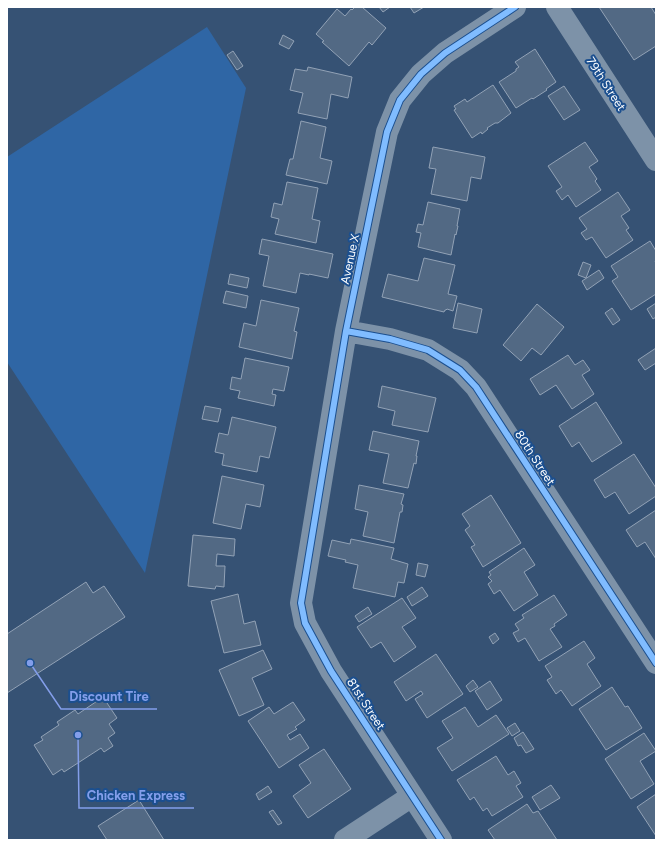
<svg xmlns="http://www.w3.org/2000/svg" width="663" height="847" font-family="Figtree,sans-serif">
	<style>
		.green { fill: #2f66a5 }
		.building { fill: #526984; stroke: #92a2b6 }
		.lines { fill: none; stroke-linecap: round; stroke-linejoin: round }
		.street { stroke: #7d92a8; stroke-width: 22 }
		.cycleway-casing { stroke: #1b4f8f; stroke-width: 8 }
		.cycleway { stroke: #80bcff; stroke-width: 6 }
		.labels { text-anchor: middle; stroke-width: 4; stroke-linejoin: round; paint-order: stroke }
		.street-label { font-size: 12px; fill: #fff; stroke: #1b4f8f }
		.leader { fill: none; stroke: #839eea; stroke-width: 1.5 }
		.callout-dot { fill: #839eea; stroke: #1b4f8f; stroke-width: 1.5 }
		.callout-label { font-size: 13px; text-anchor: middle; font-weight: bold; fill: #839eea; stroke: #1b4f8f; stroke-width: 4; stroke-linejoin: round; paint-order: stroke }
	</style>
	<rect width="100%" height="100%" fill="#365274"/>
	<path class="green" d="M 207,27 L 246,88 L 145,573 L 7,362 L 7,157 Z"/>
	<path class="building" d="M 355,7 L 362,7 L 386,28 L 372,45 L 369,42 L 349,66 L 322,42 L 324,41 L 316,34 L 337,9 L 345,16 L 351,9 L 352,10 Z
		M 379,7 L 390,7 L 383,12 Z
		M 410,7 L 424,7 L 414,13 Z
		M 599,7 L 651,7 L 656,15 L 656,46 L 634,60 Z
		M 283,35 L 294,41 L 289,49 L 279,44 Z
		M 535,49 L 556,82 L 546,89 L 547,90 L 533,99 L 532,98 L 516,108 L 499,82 L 516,71 L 516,69 L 519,67 L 515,62 Z
		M 233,51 L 243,66 L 237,70 L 227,55 Z
		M 308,67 L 352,77 L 348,98 L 331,94 L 327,119 L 298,113 L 303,93 L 290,90 L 295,69 L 307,71 Z
		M 493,85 L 511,113 L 498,123 L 495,123 L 487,128 L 488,129 L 482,134 L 481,132 L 472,138 L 454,110 L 456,109 L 454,106 L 465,99 L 467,102 Z
		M 564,86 L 580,110 L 564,120 L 548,96 Z
		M 301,121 L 326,127 L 320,158 L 332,161 L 327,184 L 286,175 L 290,159 L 293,159 Z
		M 585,142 L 598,161 L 589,167 L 597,179 L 595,181 L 601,190 L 576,207 L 568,195 L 562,200 L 556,191 L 562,187 L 548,166 Z
		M 433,147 L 485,157 L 481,179 L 471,177 L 467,201 L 431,194 L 436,169 L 429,168 Z
		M 287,182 L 318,188 L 312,219 L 320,221 L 316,243 L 275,234 L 279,219 L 271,217 L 274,203 L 282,205 Z
		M 618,192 L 630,210 L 621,216 L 629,228 L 626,230 L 633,240 L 606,258 L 592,237 L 586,240 L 581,233 L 587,229 L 579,218 Z
		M 428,202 L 460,209 L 457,226 L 458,226 L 456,235 L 455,234 L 451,255 L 418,247 L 421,233 L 416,232 L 418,224 L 423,225 Z
		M 262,239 L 333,254 L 328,278 L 309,274 L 309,275 L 300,273 L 296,293 L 263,286 L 269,256 L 259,254 Z
		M 650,241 L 656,251 L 656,260 L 655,261 L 656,263 L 656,294 L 631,310 L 612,281 L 618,277 L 611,266 Z
		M 424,258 L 455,265 L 448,294 L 457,296 L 453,311 L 447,309 L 446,310 L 445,310 L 444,312 L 382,297 L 388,274 L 418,281 Z
		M 583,262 L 591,265 L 586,278 L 578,275 Z
		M 599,270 L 604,278 L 587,290 L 582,281 Z
		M 230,274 L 249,278 L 247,288 L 228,284 Z
		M 226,291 L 248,296 L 246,308 L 223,303 Z
		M 261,300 L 299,308 L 294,331 L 297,332 L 292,359 L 239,347 L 244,323 L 256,326 Z
		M 458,303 L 482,309 L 477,333 L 453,328 Z
		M 656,303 L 656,317 L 653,319 L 647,309 Z
		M 537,304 L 564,327 L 541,355 L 532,348 L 521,361 L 503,345 Z
		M 612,308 L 620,320 L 613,325 L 605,313 Z
		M 656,348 L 656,363 L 645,370 L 638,360 Z
		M 568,355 L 575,365 L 583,360 L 590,370 L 582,375 L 594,394 L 572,409 L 556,385 L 540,395 L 530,379 Z
		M 245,358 L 289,367 L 284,391 L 273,389 L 272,394 L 276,395 L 274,406 L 238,398 L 240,391 L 230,389 L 232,377 L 241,379 Z
		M 382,386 L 436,398 L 428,432 L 392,425 L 395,411 L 378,407 Z
		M 596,402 L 622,443 L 592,462 L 579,442 L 572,447 L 559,426 Z
		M 205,406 L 221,409 L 218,422 L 202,419 Z
		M 232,417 L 276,427 L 269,458 L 260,456 L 257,472 L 222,465 L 224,454 L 215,452 L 219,433 L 228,435 Z
		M 373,431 L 419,441 L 416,456 L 417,456 L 416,464 L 414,463 L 408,488 L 383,483 L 389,454 L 369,450 Z
		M 634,454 L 656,488 L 656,496 L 629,514 L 615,492 L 605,498 L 594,480 Z
		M 222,476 L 264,485 L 260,507 L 246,504 L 241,529 L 213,523 Z
		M 359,485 L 404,494 L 401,504 L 403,505 L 402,512 L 400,512 L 394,543 L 363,536 L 368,512 L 355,509 Z
		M 491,495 L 521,543 L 483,567 L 471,547 L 475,545 L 465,530 L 470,526 L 462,514 Z
		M 656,510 L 656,559 L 645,542 L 637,547 L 626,530 Z
		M 193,535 L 235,539 L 234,556 L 217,554 L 216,566 L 225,566 L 224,587 L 216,586 L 215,589 L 188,586 Z
		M 351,539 L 394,548 L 391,559 L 408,564 L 404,583 L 398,582 L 395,597 L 353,588 L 358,565 L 345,562 L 346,560 L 328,556 L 332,540 L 350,544 Z
		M 524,548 L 535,565 L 524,572 L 538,595 L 514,611 L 500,590 L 494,594 L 488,584 L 492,581 L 488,577 L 491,575 L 489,572 Z
		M 418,563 L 428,565 L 425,577 L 416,575 Z
		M 86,582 L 93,593 L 104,586 L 125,617 L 7,693 L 7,634 Z
		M 422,587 L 428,596 L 412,606 L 407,597 Z
		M 238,594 L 244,624 L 255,621 L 261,645 L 224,653 L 211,601 Z
		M 554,595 L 567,615 L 554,624 L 555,626 L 550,629 L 562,647 L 539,661 L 525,638 L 518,642 L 513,633 L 519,630 L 515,624 L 524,618 L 522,615 Z
		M 402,598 L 416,618 L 402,627 L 416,647 L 394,662 L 381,642 L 371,648 L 357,627 Z
		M 368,607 L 372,614 L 359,622 L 355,616 Z
		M 495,633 L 499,639 L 493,644 L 489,637 Z
		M 584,641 L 595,658 L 587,664 L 601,686 L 572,706 L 561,690 L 556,694 L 547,680 L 552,677 L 545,666 Z
		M 263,650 L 272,669 L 252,678 L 264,705 L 239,716 L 219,670 Z
		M 436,654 L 463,694 L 427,718 L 415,699 L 423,694 L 421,691 L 406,701 L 394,682 Z
		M 473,680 L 478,687 L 470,692 L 466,686 Z
		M 490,681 L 502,700 L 487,710 L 475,691 Z
		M 612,687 L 625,707 L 628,706 L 642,728 L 606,750 L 579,709 Z
		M 103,697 L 117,718 L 109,724 L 115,733 L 108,738 L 113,746 L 104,752 L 101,748 L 64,772 L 62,769 L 53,775 L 34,745 L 43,740 L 41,737 L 59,725 L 57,722 L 75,710 L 78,714 Z
		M 293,702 L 305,720 L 295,727 L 297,729 L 287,735 L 290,740 L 300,734 L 309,748 L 279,768 L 248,721 L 269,707 L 274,714 Z
		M 465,707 L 478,727 L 496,715 L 509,734 L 452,771 L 437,748 L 453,738 L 442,721 Z
		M 515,723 L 520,731 L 512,736 L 507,728 Z
		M 523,732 L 534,749 L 526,753 L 521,745 L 518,746 L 514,738 Z
		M 644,733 L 656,751 L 640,761 L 654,784 L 631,799 L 605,759 Z
		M 324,749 L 351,789 L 308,818 L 293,796 L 311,783 L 299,765 Z
		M 496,756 L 508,775 L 514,771 L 521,783 L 516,786 L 523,797 L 492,816 L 487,808 L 483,811 L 474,797 L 470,800 L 457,780 Z
		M 551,785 L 560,798 L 540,810 L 532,797 Z
		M 268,786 L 272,792 L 259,800 L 256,794 Z
		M 656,794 L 656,836 L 637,807 Z
		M 139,800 L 164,840 L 107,840 L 98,826 Z
		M 527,804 L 533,813 L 538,811 L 557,840 L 495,840 L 488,830 Z
		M 273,810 L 282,823 L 278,825 L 269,812 Z"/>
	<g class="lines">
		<path class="street" d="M 557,7 L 656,160
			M 346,331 L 390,339 L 428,350 L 460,370 L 476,387 L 656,663
			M 345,840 L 412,796
			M 441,840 L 331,671 L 305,623 L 301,603 L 346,331 L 387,132 L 400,100 L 421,74 L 445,53 L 515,7"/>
		<defs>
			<path id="cycleway" d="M 346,331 L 390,339 L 428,350 L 460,370 L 476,387 L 656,663
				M 441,840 L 331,671 L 305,623 L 301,603 L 346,331 L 387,132 L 400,100 L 421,74 L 445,53 L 515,7"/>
		</defs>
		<use href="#cycleway" class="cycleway-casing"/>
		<use href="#cycleway" class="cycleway"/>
	</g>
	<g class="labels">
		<g class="street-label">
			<text transform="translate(606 84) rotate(57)" y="4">79th Street</text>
			<text transform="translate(350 259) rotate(-78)" y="4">Avenue X</text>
			<text transform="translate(535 458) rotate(57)" y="4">80th Street</text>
			<text transform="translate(366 704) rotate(57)" y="4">81st Street</text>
		</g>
	</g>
	<path class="leader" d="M30 663L61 709H157M78 735L79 808H194"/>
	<g class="callout-dot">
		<circle cx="30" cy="663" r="4"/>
		<circle cx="78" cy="735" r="4"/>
	</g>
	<g class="callout-label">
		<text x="109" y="701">Discount Tire</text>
		<text x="136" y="800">Chicken Express</text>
	</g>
	<rect width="663" height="847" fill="none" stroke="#ffffff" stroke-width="16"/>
</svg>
